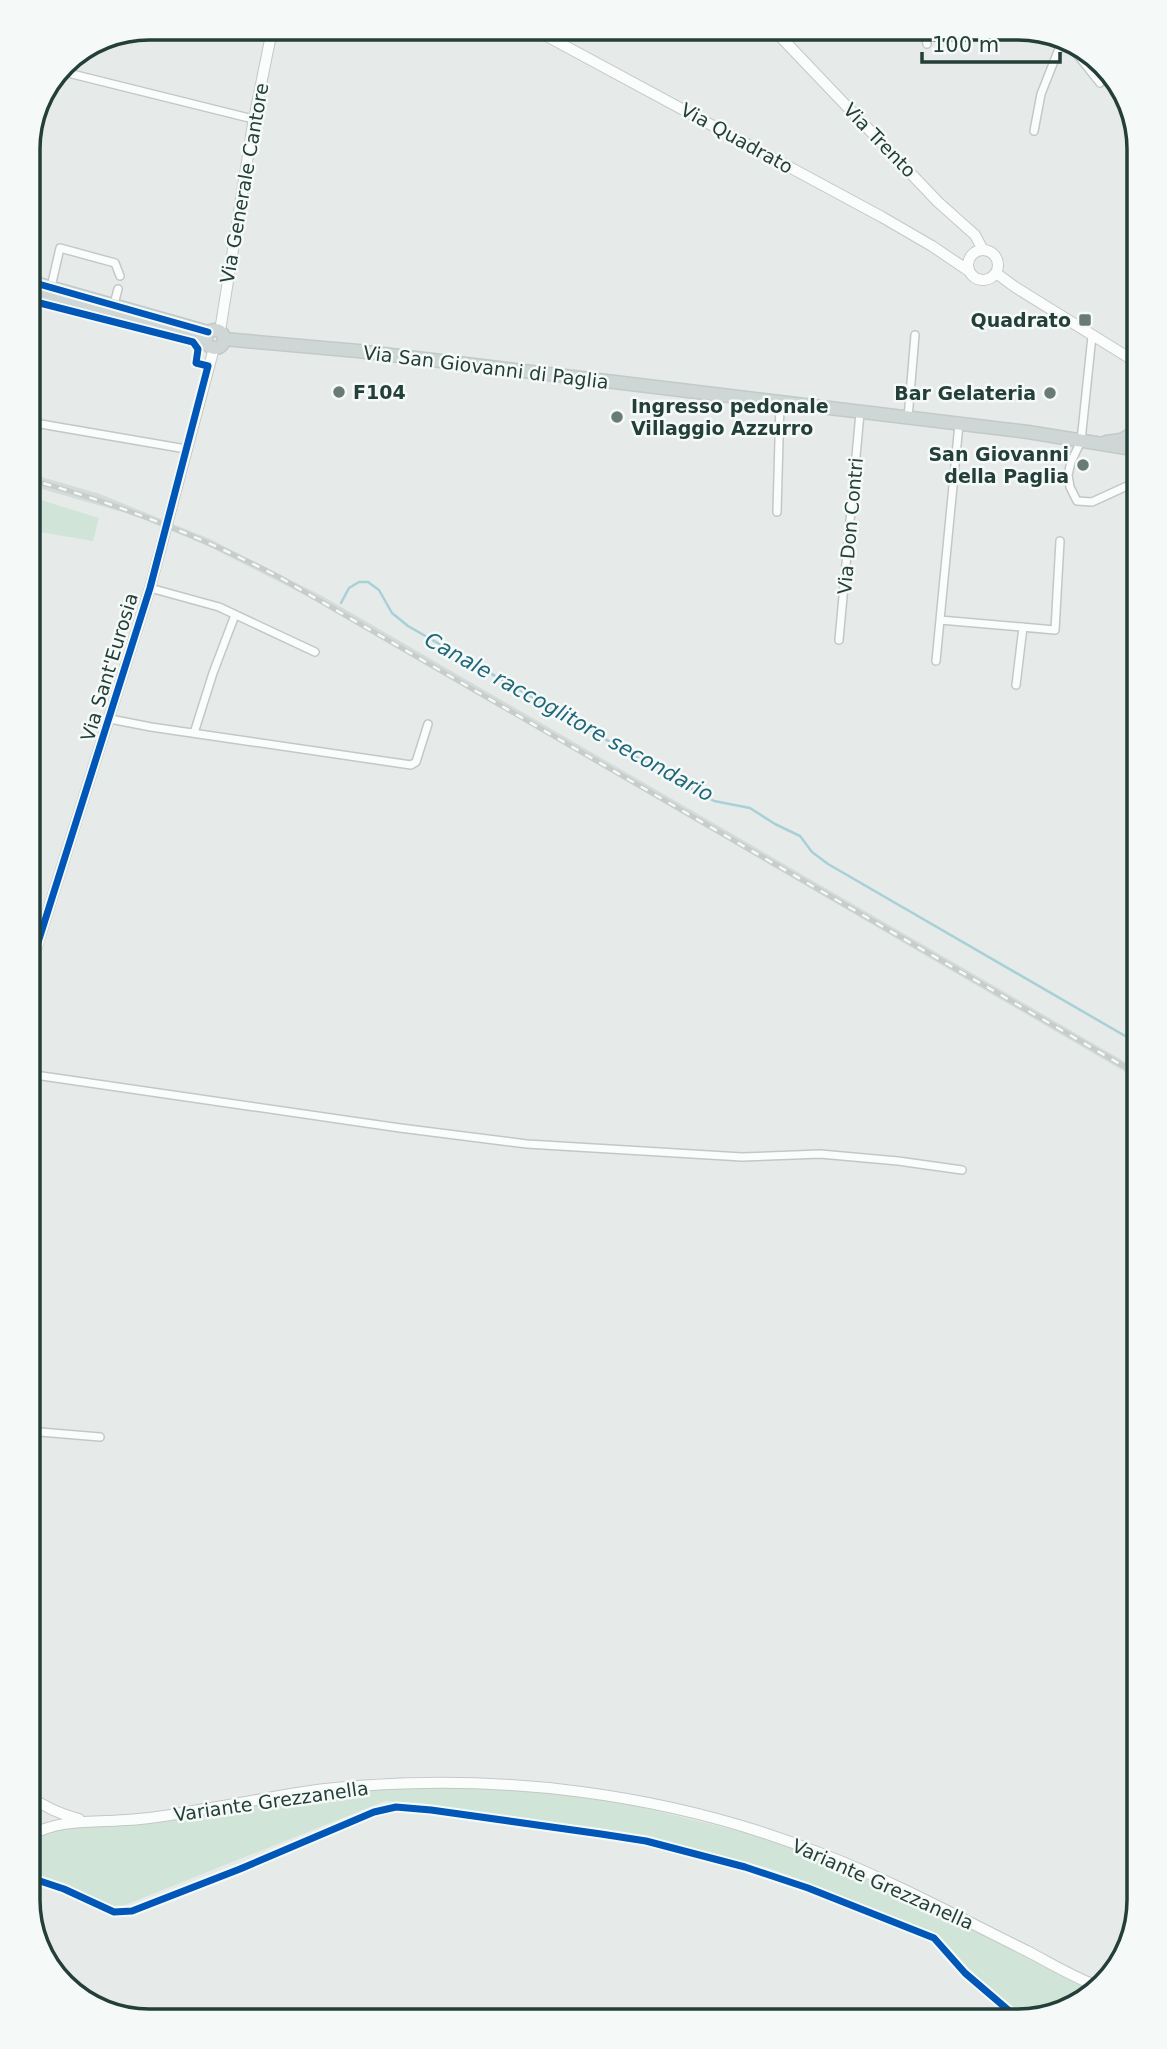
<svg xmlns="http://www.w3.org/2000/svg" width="1167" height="2049" font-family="'DejaVu Sans',sans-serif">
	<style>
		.built { fill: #d4dcd9 }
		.green { fill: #d0e4d7 }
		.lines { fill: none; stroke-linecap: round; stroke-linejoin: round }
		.stream { stroke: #a8d0d8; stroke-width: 2.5 }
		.minor-casing { stroke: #c3c8c6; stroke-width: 10 }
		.tertiary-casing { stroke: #c3c8c6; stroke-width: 12 }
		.primary-casing { stroke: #c2cac8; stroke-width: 15 }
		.minor { stroke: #fbfcfc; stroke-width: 7 }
		.tertiary { stroke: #fbfcfc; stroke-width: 10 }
		.primary { stroke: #ced7d5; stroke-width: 12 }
		.rail-casing { stroke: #c8ccca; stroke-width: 5 }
		.rail { stroke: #f5faf8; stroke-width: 2.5; stroke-dasharray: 8; stroke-linecap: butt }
		.cycleway-casing { stroke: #f5faf8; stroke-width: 11 }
		.cycleway { stroke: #0057b8; stroke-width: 7 }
		.poi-dot { fill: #687b77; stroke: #f5faf8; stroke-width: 2.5 }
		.labels { text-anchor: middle; stroke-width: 5; stroke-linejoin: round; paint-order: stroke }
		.street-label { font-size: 19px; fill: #243f39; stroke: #f5faf8 }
		.poi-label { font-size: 19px; font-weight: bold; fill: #243f39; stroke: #f5faf8; text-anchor: end }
		.water-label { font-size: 21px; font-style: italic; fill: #1f677a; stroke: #f5faf8 }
		.rim { fill: none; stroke: #243f39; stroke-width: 3.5 }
	</style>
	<rect width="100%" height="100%" fill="#e6ebe9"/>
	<path class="built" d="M 28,473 L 100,494 L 210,539 L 324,597 L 1139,1070 L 1139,1080 L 321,603 L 208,546 L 136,516 L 28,485 Z"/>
	<path class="green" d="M 28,496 L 99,518 L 93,541 L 28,530 Z
		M 464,1786 L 549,1792 L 621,1802 L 774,1840 L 917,1901 L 1091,1991 L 1071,2009 L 1027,2019 L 978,1981 L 931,1931 L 771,1869 L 650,1836 L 420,1803 L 385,1801 L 125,1905 L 113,1906 L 101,1902 L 28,1872 L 28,1839 L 59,1826 L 250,1805 L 334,1792 L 382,1788 Z"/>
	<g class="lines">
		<path class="stream" d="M 341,603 L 349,588 L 359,582 L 368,582 L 379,590 L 392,613 L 408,626 L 687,786 L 714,801 L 750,808 L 775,824 L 800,836 L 812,852 L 828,864 L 1139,1044"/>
		<defs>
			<path id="minor" d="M 924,29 L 927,44
				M 1068,43 L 1100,83
				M 60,71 L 253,119
				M 1034,131 L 1041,94 L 1062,41
				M 51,287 L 60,248 L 115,263 L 120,276
				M 114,304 L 118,289
				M 1092,336 L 1081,441 L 1071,462 L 1068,475 L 1070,487 L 1077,501 L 1092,502 L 1127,486 L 1139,485
				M 908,418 L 915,335
				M 29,422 L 186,449
				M 777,512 L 780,403
				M 150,588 L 219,607 L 315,652
				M 940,620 L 1055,630 L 1060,541
				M 839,640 L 860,413
				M 936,661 L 959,424
				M 1016,685 L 1023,627
				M 110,719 L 151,727 L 411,765 L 416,762 L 428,724
				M 194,733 L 213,673 L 235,615
				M 28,1074 L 400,1128 L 527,1144 L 742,1157 L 820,1154 L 898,1161 L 962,1170
				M 28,1431 L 100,1437"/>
			<path id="tertiary" d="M 775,31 L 938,202 L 975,235 L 983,250
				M 541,33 L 882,217 L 932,246 L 969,271
				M968 265a15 15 0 1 1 30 0a15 15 0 1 1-30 0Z
				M 996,273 L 1015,287 L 1139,364
				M 220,331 L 253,124 L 271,35
				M 28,974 L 150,588 L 214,348
				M 28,1795 C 44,1807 59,1814 79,1819
				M 28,1827 L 30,1809 L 28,1800
				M 28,1836 C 63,1818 89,1823 126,1820 C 152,1819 178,1814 204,1809 C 244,1803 284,1794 325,1789 C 493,1771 668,1792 825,1855 C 894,1882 960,1918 1027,1951 C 1050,1963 1073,1977 1097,1986"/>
			<path id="primary" d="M 28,281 L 208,332
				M 28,294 L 205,340
				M206 339a9 9 0 1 1 18 0a9 9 0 1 1-18 0Z
				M 224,339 L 358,351 L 1028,432 L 1139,450
				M 1106,442 L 1121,440 L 1139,430"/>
		</defs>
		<use href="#minor" class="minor-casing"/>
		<use href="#tertiary" class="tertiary-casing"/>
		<use href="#primary" class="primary-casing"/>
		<use href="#minor" class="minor"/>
		<use href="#tertiary" class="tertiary"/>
		<use href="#primary" class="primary"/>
		<defs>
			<path id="rail" d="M 28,479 C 116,503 198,535 279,577 L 1139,1075"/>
		</defs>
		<use href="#rail" class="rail-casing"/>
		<use href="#rail" class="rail"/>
		<defs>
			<path id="cycleway" d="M 28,281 L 208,332
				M 28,974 L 150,588 L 208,366 L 196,363 L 198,349 L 193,342 L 28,300
				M 28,1877 L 64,1889 L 114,1912 L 132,1911 L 240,1869 L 374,1812 L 396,1807 L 431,1810 L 601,1834 L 646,1841 L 745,1867 L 808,1888 L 934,1938 L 965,1973 L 1020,2020"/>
		</defs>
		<use href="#cycleway" class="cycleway-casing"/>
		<use href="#cycleway" class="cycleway"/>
	</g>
	<g class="poi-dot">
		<rect x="1078" y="313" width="14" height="14" rx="3.5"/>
		<circle cx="339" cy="392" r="7"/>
		<circle cx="1050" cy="393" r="7"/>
		<circle cx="617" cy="417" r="7"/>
		<circle cx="1083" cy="465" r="7"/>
	</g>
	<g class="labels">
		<g class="street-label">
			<text transform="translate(737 138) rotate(29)" y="7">Via Quadrato</text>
			<text transform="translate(880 140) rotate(46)" y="7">Via Trento</text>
			<text transform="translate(244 183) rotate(-80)" y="7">Via Generale Cantore</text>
			<text transform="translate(486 367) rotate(7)" y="7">Via San Giovanni di Paglia</text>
			<text transform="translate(850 526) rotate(-85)" y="7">Via Don Contri</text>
			<text transform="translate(109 667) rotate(-73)" y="7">Via Sant'Eurosia</text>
			<text transform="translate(271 1801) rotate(-8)" y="7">Variante Grezzanella</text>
			<text transform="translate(883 1884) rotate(24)" y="7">Variante Grezzanella</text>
		</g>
		<g class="poi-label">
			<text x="1071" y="327">Quadrato</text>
			<text x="353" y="399" text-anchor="start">F104</text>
			<text x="1036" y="400">Bar Gelateria</text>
			<text x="631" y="413" text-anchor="start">Ingresso pedonale<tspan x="631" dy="22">Villaggio Azzurro</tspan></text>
			<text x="1069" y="461">San Giovanni<tspan x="1069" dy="22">della Paglia</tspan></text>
		</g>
		<g class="water-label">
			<text transform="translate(569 717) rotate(29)" y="7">Canale raccoglitore secondario</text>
		</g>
	</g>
	<path d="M0 0H1167V2049H0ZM149 40H1018A109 109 0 0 1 1127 149V1900A109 109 0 0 1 1018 2009H149A109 109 0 0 1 40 1900V149A109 109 0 0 1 149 40Z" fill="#f5faf8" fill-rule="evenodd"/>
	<path class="rim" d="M149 40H1018A109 109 0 0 1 1127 149V1900A109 109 0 0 1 1018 2009H149A109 109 0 0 1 40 1900V149A109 109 0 0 1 149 40Z"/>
	<path d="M922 52v10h138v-10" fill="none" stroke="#243f39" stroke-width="3.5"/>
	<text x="932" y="52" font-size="21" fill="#243f39" stroke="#f5faf8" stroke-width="5" paint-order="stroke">100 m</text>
</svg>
